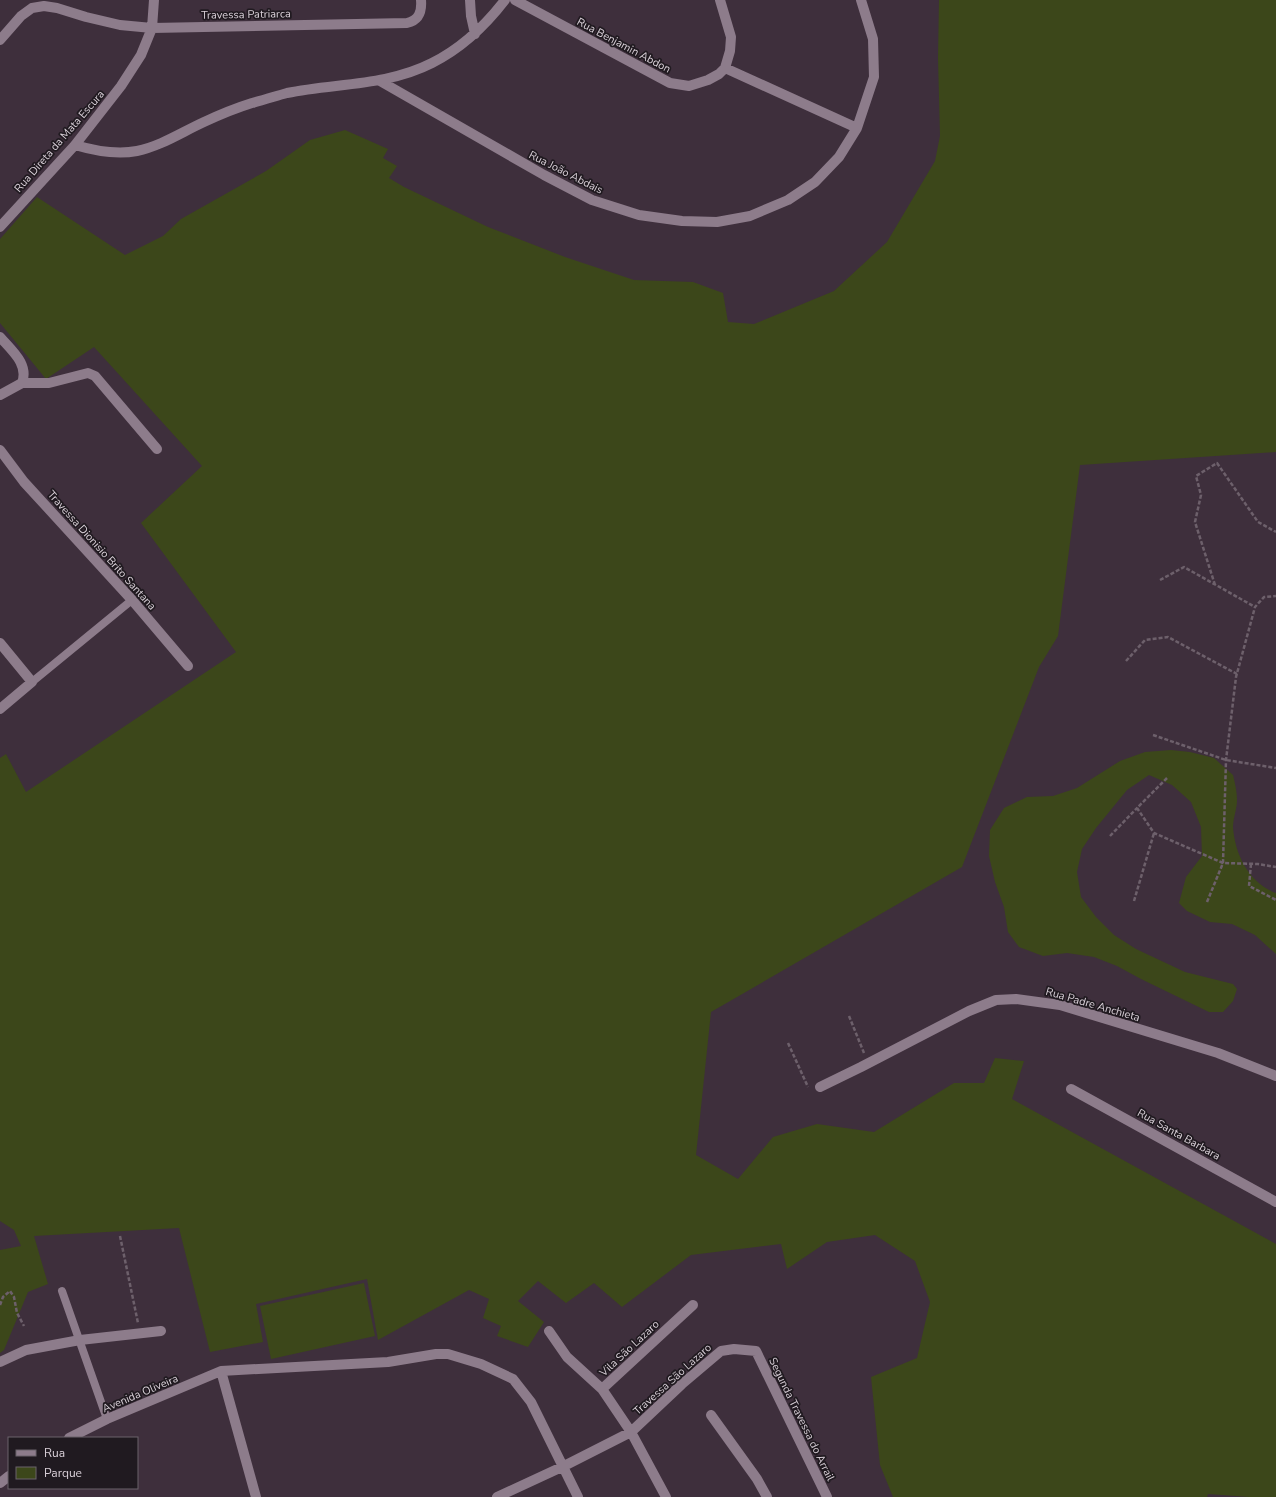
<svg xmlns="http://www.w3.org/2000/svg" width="1276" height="1497" font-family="'Nunito Sans',sans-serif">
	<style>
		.green { fill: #3c471a }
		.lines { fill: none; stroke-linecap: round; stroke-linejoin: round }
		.path { stroke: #6d606b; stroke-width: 2.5; stroke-dasharray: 4 2; stroke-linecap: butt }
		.service { stroke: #8d7c8b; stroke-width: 8 }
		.minor { stroke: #8d7c8b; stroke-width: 10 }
		.labels { text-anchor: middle; stroke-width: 3.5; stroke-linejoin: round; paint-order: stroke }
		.street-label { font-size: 11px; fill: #dad1d9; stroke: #201a20 }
	</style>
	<rect width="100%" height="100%" fill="#3e2f3c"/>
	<path class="green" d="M 939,0 L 1276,0 L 1276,452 L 1080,465 L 1058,636 L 1039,667 L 962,867 L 711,1012 L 696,1155 L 738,1179 L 773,1137 L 817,1124 L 874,1132 L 954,1083 L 984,1083 L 995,1058 L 1024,1061 L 1012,1099 L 1276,1244 L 1276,1497 L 1249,1497 L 1208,1494 L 1207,1497 L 893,1497 L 880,1465 L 871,1377 L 917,1358 L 930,1302 L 915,1261 L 875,1235 L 827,1242 L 787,1269 L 781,1244 L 691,1255 L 622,1307 L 594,1283 L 566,1303 L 538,1281 L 518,1301 L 544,1322 L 528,1347 L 497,1336 L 501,1326 L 483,1318 L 489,1299 L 469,1290 L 378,1340 L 367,1279 L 256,1304 L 263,1342 L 210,1352 L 179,1228 L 34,1236 L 48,1284 L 28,1292 L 4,1350 L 0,1353 L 0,1250 L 21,1246 L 14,1230 L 0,1221 L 0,758 L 6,754 L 26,792 L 236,652 L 141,523 L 202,466 L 94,347 L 46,379 L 0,323 L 0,239 L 37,197 L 125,255 L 163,236 L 181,219 L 266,171 L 310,140 L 345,130 L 388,149 L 383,158 L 397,166 L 389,178 L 404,187 L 488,227 L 565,257 L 634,280 L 693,282 L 723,293 L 728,322 L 754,324 L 834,291 L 887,242 L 935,161 L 940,136 L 938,58 Z
		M 1171,750 L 1190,752 L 1214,758 L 1233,775 C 1235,783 1237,792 1237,800 C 1237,809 1233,818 1233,827 C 1235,855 1249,883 1276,893 L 1276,954 L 1255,935 L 1232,924 L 1210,922 L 1187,911 L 1179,903 L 1186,877 L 1202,856 L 1201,827 L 1191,802 L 1172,785 L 1149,775 L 1127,790 L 1096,828 L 1082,849 L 1077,872 L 1081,897 L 1096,917 L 1114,935 L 1136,949 L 1185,972 L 1233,984 L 1237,989 L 1233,1001 L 1223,1012 L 1209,1012 L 1141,979 L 1117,966 L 1094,957 L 1067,953 L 1043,956 L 1019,947 L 1008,932 L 1004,907 L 995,882 L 989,856 L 990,830 L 1004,808 L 1027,797 L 1053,796 L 1077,788 L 1120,761 L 1145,752 Z
		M 364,1283 L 375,1336 L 271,1359 L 260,1306 Z"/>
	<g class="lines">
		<path class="path" d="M 1160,580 L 1184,567 L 1255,607
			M 1215,585 L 1195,522 L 1201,495 L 1196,476 L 1217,463 L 1258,522 L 1276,532
			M 1126,661 L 1145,640 L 1168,637 L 1237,674
			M 1153,735 L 1226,760 L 1276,768
			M 1167,778 L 1137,808 L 1154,833 L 1223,863 L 1258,864 L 1276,867
			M 1110,836 L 1137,808
			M 1251,864 L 1249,886 L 1276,900
			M 1134,901 L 1154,833
			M 1207,902 L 1223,863 L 1226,760 L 1236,677 L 1255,607 L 1264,597 L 1276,596
			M 849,1016 L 864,1053
			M 788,1043 L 808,1087
			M 120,1236 L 138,1323
			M 0,1305 L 3,1297 L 10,1291 L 14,1297 L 17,1313 L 24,1326"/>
		<path class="service" d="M 32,682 L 132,600
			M 62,1291 L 107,1419"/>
		<path class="minor" d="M 470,0 L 471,16 L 475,34
			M 515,0 L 670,83 L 689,86 L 708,80 L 719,74 L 725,68 L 730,51 L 731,37 L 720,0
			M 0,40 L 21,16 L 32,8 L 44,6 L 57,8 L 86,17 L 120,25 L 152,28 L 407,23 C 419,20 422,12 421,0
			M 725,68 L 857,128
			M 380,81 L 544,175 L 592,200 L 639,215 L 682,221 L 717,222 L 750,216 L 788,200 L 815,182 L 839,157 L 857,128 L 874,77 L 873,39 L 861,0
			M 75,145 C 95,151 116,155 137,151 C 161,146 182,132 204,122 C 219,115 236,108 252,103 C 264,100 276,96 287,93 C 336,83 387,86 432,63 C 462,48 485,26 505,0
			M 0,227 L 75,145 L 121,86 L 141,55 L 152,28 L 154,0
			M 0,337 C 12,351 29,364 22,383 L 0,395
			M 22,383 L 49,383 L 88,373 L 95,376 L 157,449
			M 0,450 L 24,482 L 132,600 L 188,666
			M 0,643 L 32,682 L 0,709
			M 820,1087 L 861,1067 L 969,1011 L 996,1000 L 1016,999 L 1060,1005 L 1218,1053 L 1276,1076
			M 1071,1089 L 1276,1202
			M 549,1331 L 567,1357 L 602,1389 L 631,1432 L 666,1497
			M 0,1362 L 26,1350 L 80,1340 L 161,1331
			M 221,1371 L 256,1497
			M 602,1389 L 693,1305
			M 711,1415 L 757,1479 L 767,1497
			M 69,1438 L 107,1419 L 221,1371 L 388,1362 L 436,1354 L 448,1354 L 481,1364 L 513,1379 L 531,1402 L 578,1497
			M 0,1483 L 9,1476
			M 497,1497 L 564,1466 L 631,1432 L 682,1384 L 721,1351 L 734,1349 L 756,1351 L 827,1497"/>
	</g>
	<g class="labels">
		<g class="street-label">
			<text transform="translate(246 14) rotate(-1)" y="4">Travessa Patriarca</text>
			<text transform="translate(624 45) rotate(28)" y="4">Rua Benjamin Abdon</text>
			<text transform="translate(59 141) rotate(-49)" y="4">Rua Direta da Mata Escura</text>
			<text transform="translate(566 172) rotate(27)" y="4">Rua João Abdais</text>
			<text transform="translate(102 550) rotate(48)" y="4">Travessa Dionisio Brito Santana</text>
			<text transform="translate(1093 1004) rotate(16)" y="4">Rua Padre Anchieta</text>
			<text transform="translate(1179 1134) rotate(29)" y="4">Rua Santa Barbara</text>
			<text transform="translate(629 1348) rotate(-43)" y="4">Vila São Lazaro</text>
			<text transform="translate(672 1379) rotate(-42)" y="4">Travessa São Lazaro</text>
			<text transform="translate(140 1393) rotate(-23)" y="4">Avenida Oliveira</text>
			<text transform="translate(802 1419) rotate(64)" y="4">Segunda Travessa do Arrail</text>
		</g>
	</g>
	<rect x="8" y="1437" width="130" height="52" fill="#201a20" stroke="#6a636a"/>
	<rect x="16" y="1450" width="20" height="6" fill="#8d7c8b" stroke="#6a636a"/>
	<text x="44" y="1457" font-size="12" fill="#dad1d9">Rua</text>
	<rect x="16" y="1467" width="20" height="12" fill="#3c471a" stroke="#6a636a"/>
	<text x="44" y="1477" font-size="12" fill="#dad1d9">Parque</text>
</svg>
